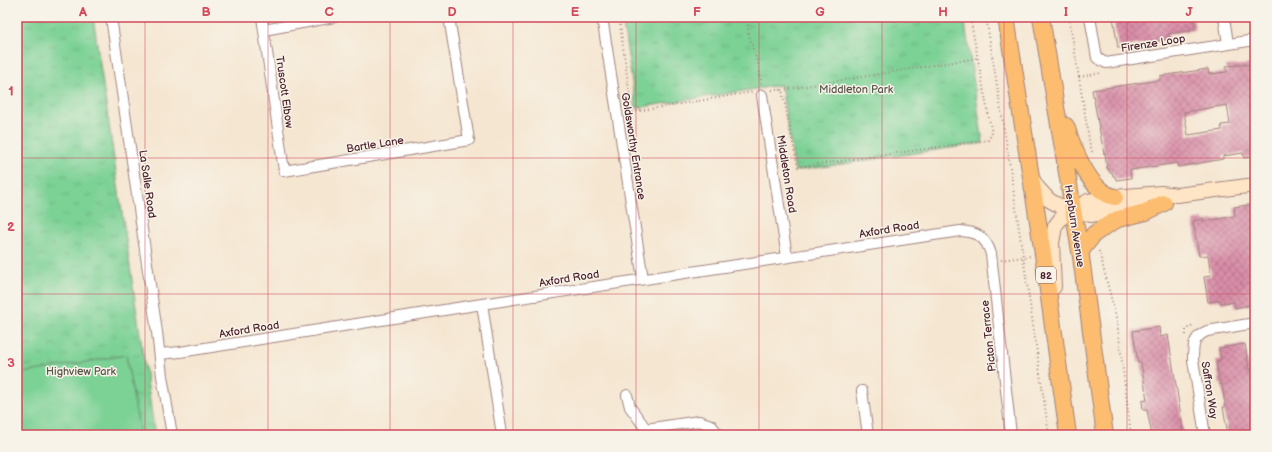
<svg xmlns="http://www.w3.org/2000/svg" width="1272" height="452" font-family="'Balsamiq Sans',sans-serif">
	<style>
		.park { fill: url(#park-tufts); stroke: #627860 }
		.pitch { fill: #7bd195; stroke: #627860 }
		.building { fill: url(#building-cross-hatch); fill-rule: evenodd }
		.lines { fill: none; stroke-linecap: round; stroke-linejoin: round }
		.street-casing { stroke: #a0827e; stroke-width: 12 }
		.secondary-casing { stroke: #a0827e; stroke-width: 16 }
		.primary-casing { stroke: #a0827e; stroke-width: 18 }
		.path { stroke: #a0827e; stroke-width: 2; stroke-dasharray: 1 3; stroke-linecap: butt }
		.street { stroke: #fff; stroke-width: 10 }
		.secondary { stroke: #fee5c5; stroke-width: 14 }
		.primary { stroke: #fcbd6f; stroke-width: 16 }
		.grid { fill: none; stroke: #d1495b; stroke-width: 1; stroke-opacity: 0.55 }
		.labels { text-anchor: middle; stroke-width: 3; stroke-linejoin: round; paint-order: stroke }
		.shield { fill: #f7f3e8; stroke: #7e5f64; stroke-width: 1 }
		.shield-label { font-size: 10px; font-weight: bold; fill: #4a1f2b }
		.street-label { font-size: 11px; fill: #4a1f2b; stroke: #f7f3e8 }
		.park-label { font-size: 11px; fill: #59544b; stroke: #f7f3e8 }
		.neatline { fill: none; stroke: #d1495b; stroke-width: 1.5 }
		.grid-label { font-size: 13px; text-anchor: middle; font-weight: bold; fill: #d1495b }
	</style>
	<defs>
		<pattern id="park-tufts" width="24" height="20" patternUnits="userSpaceOnUse"><rect width="24" height="20" fill="#7bd195"/><path d="M3 7l-1-3M5 7V3M7 7l1-3M15 17l-1-3M17 17v-4M19 17l1-3" fill="none" stroke="#6cb381"/></pattern>
		<pattern id="building-cross-hatch" width="8" height="8" patternUnits="userSpaceOnUse"><rect width="8" height="8" fill="#d98da8"/><path d="M0 0l8 8M0 8l8-8" fill="none" stroke="#b27389"/></pattern>
	</defs>
	<rect width="100%" height="100%" fill="#f7f3e8"/>
	<filter id="ink" filterUnits="userSpaceOnUse"><feTurbulence type="fractalNoise" baseFrequency=".025" numOctaves="2"/><feDisplacementMap in="SourceGraphic" scale="8" xChannelSelector="R" yChannelSelector="G"/><feConvolveMatrix kernelMatrix="1 2 1 2 8 2 1 2 1" color-interpolation-filters="sRGB"/></filter>
	<filter id="wash" filterUnits="userSpaceOnUse"><feTurbulence type="fractalNoise" baseFrequency=".012" numOctaves="4" result="noise"/><feDisplacementMap in="SourceGraphic" scale="16" xChannelSelector="R" yChannelSelector="G"/><feGaussianBlur stdDeviation="0.9" result="paint"/><feColorMatrix in="noise" values="0 0 0 0 0 0 0 0 0 0 0 0 0 0 0 0 0 1.4 0 .05"/><feComposite in="paint" operator="in"/></filter>
	<g filter="url(#wash)">
		<rect width="100%" height="100%" fill="#f5e6d1"/>
		<path class="park" d="M 17,17 L 93,17 L 155,435 L 17,435 Z
			M 622,17 L 964,17 L 983,143 L 795,171 L 781,85 L 636,108 Z"/>
		<path class="pitch" d="M 126,355 L 140,435 L 17,435 L 17,374 Z"/>
		<g id="blocks">
			<path class="building" d="M 1113,17 L 1193,17 L 1195,30 L 1168,34 L 1169,39 L 1118,48 Z
				M 1255,64 L 1255,156 L 1244,158 L 1243,153 L 1223,156 L 1223,159 L 1178,167 L 1177,163 L 1130,170 L 1131,178 L 1116,180 L 1115,176 L 1113,176 L 1112,172 L 1109,172 L 1109,169 L 1107,169 L 1105,153 L 1104,154 L 1092,90 L 1160,80 L 1160,76 L 1208,69 L 1209,74 L 1227,72 L 1226,66 ZM 1227,105 L 1230,124 L 1221,125 L 1222,130 L 1188,135 L 1184,112 Z
				M 1255,204 L 1255,304 L 1235,308 L 1234,302 L 1221,303 L 1220,300 L 1208,302 L 1204,277 L 1211,276 L 1208,255 L 1199,256 L 1193,221 L 1203,219 L 1203,222 L 1235,216 L 1234,207 Z
				M 1159,327 L 1160,337 L 1168,335 L 1184,435 L 1152,435 L 1147,410 L 1143,410 L 1142,401 L 1147,400 L 1141,362 L 1138,363 L 1133,331 Z
				M 1245,344 L 1249,370 L 1255,369 L 1255,435 L 1228,435 L 1223,407 L 1225,407 L 1225,405 L 1222,384 L 1220,385 L 1216,361 L 1221,360 L 1219,348 Z"/>
		</g>
	</g>
	<g filter="url(#ink)">
		<use href="#blocks" fill-opacity="0" stroke="#a0827e" stroke-width="1"/>
		<g class="lines">
			<defs>
				<path id="street" d="M 111,17 L 157,332 L 162,376 L 172,435
					M 262,17 L 284,171 L 469,140 L 449,17
					M 602,17 L 643,279
					M 1090,17 L 1097,58 L 1106,63 L 1255,40
					M 1224,17 L 1228,44
					M 264,30 L 334,17
					M 762,95 L 787,257
					M 482,304 L 502,435
					M 160,354 L 180,352 L 482,304 L 960,231 C 977,232 986,237 991,254 L 1011,435
					M 862,391 L 868,435
					M 627,395 L 630,407 L 646,429 L 644,435
					M 646,429 L 699,421 L 711,425 L 719,435
					M 1205,435 L 1193,360 C 1193,346 1193,337 1207,331 L 1255,323"/>
				<path id="secondary" d="M 1032,178 L 1038,188 L 1049,200 L 1058,205 L 1091,215 L 1143,206
					M 1054,287 L 1052,243 L 1055,226 L 1062,217 L 1088,201 L 1115,197 L 1161,193 L 1177,195 L 1255,185"/>
				<path id="primary" d="M 1006,17 L 1043,254 L 1068,435
					M 1041,17 L 1081,257 L 1105,435
					M 1066,126 C 1073,148 1090,193 1115,197
					M 1080,252 L 1094,234 L 1106,226 L 1118,219 L 1146,212 L 1164,203"/>
			</defs>
			<use href="#street" class="street-casing"/>
			<use href="#secondary" class="secondary-casing"/>
			<use href="#primary" class="primary-casing"/>
			<path class="path" d="M 619,17 L 632,112 L 752,92
				M 747,17 L 749,36 L 759,67 L 761,84
				M 986,17 L 1009,160 L 1049,435
				M 1069,17 L 1090,145 L 1093,154
				M 1079,77 L 1101,73
				M 772,90 L 782,90 L 798,167 L 988,140 L 992,134 L 970,17
				M 782,90 L 977,58
				M 1099,251 L 1117,321 L 1131,435
				M 1001,260 L 1031,256
				M 1186,335 L 1186,329 L 1193,325"/>
			<use href="#street" class="street"/>
			<use href="#secondary" class="secondary"/>
			<use href="#primary" class="primary"/>
		</g>
	</g>
	<path class="grid" d="M 145,17 L 145,435M 268,17 L 268,435M 390,17 L 390,435M 513,17 L 513,435M 636,17 L 636,435M 759,17 L 759,435M 882,17 L 882,435M 1004,17 L 1004,435M 1127,17 L 1127,435M 17,158 L 1255,158M 17,294 L 1255,294"/>
	<g class="labels">
		<rect class="shield" x="1036" y="267" width="20" height="16" rx="3"/>
		<g class="shield-label">
			<text x="1046" y="279">82</text>
		</g>
		<g class="street-label">
			<text transform="translate(1153 43) rotate(-9)" y="4">Firenze Loop</text>
			<text transform="translate(285 92) rotate(82)" y="4">Truscott Elbow</text>
			<text transform="translate(375 144) rotate(-9)" y="4">Bartle Lane</text>
			<text transform="translate(634 146) rotate(81)" y="4">Goldsworthy Entrance</text>
			<text transform="translate(787 174) rotate(81)" y="4">Middleton Road</text>
			<text transform="translate(148 184) rotate(82)" y="4">La Salle Road</text>
			<text transform="translate(1075 226) rotate(81)" y="4">Hepburn Avenue</text>
			<text transform="translate(889 229) rotate(-9)" y="4">Axford Road</text>
			<text transform="translate(569 278) rotate(-9)" y="4">Axford Road</text>
			<text transform="translate(249 329) rotate(-9)" y="4">Axford Road</text>
			<text transform="translate(988 336) rotate(-96)" y="4">Picton Terrace</text>
			<text transform="translate(1210 390) rotate(81)" y="4">Saffron Way</text>
		</g>
		<g class="park-label">
			<text x="856" y="93">Middleton Park</text>
			<text x="81" y="375">Highview Park</text>
		</g>
	</g>
	<rect width="1272" height="452" fill="none" stroke="#f7f3e8" stroke-width="44"/>
	<rect x="22" y="22" width="1228" height="408" class="neatline"/>
	<g class="grid-label">
		<text x="83" y="16">A</text>
		<text x="206" y="16">B</text>
		<text x="329" y="16">C</text>
		<text x="452" y="16">D</text>
		<text x="575" y="16">E</text>
		<text x="697" y="16">F</text>
		<text x="820" y="16">G</text>
		<text x="943" y="16">H</text>
		<text x="1066" y="16">I</text>
		<text x="1189" y="16">J</text>
		<text x="11" y="95">1</text>
		<text x="11" y="231">2</text>
		<text x="11" y="367">3</text>
	</g>
</svg>
